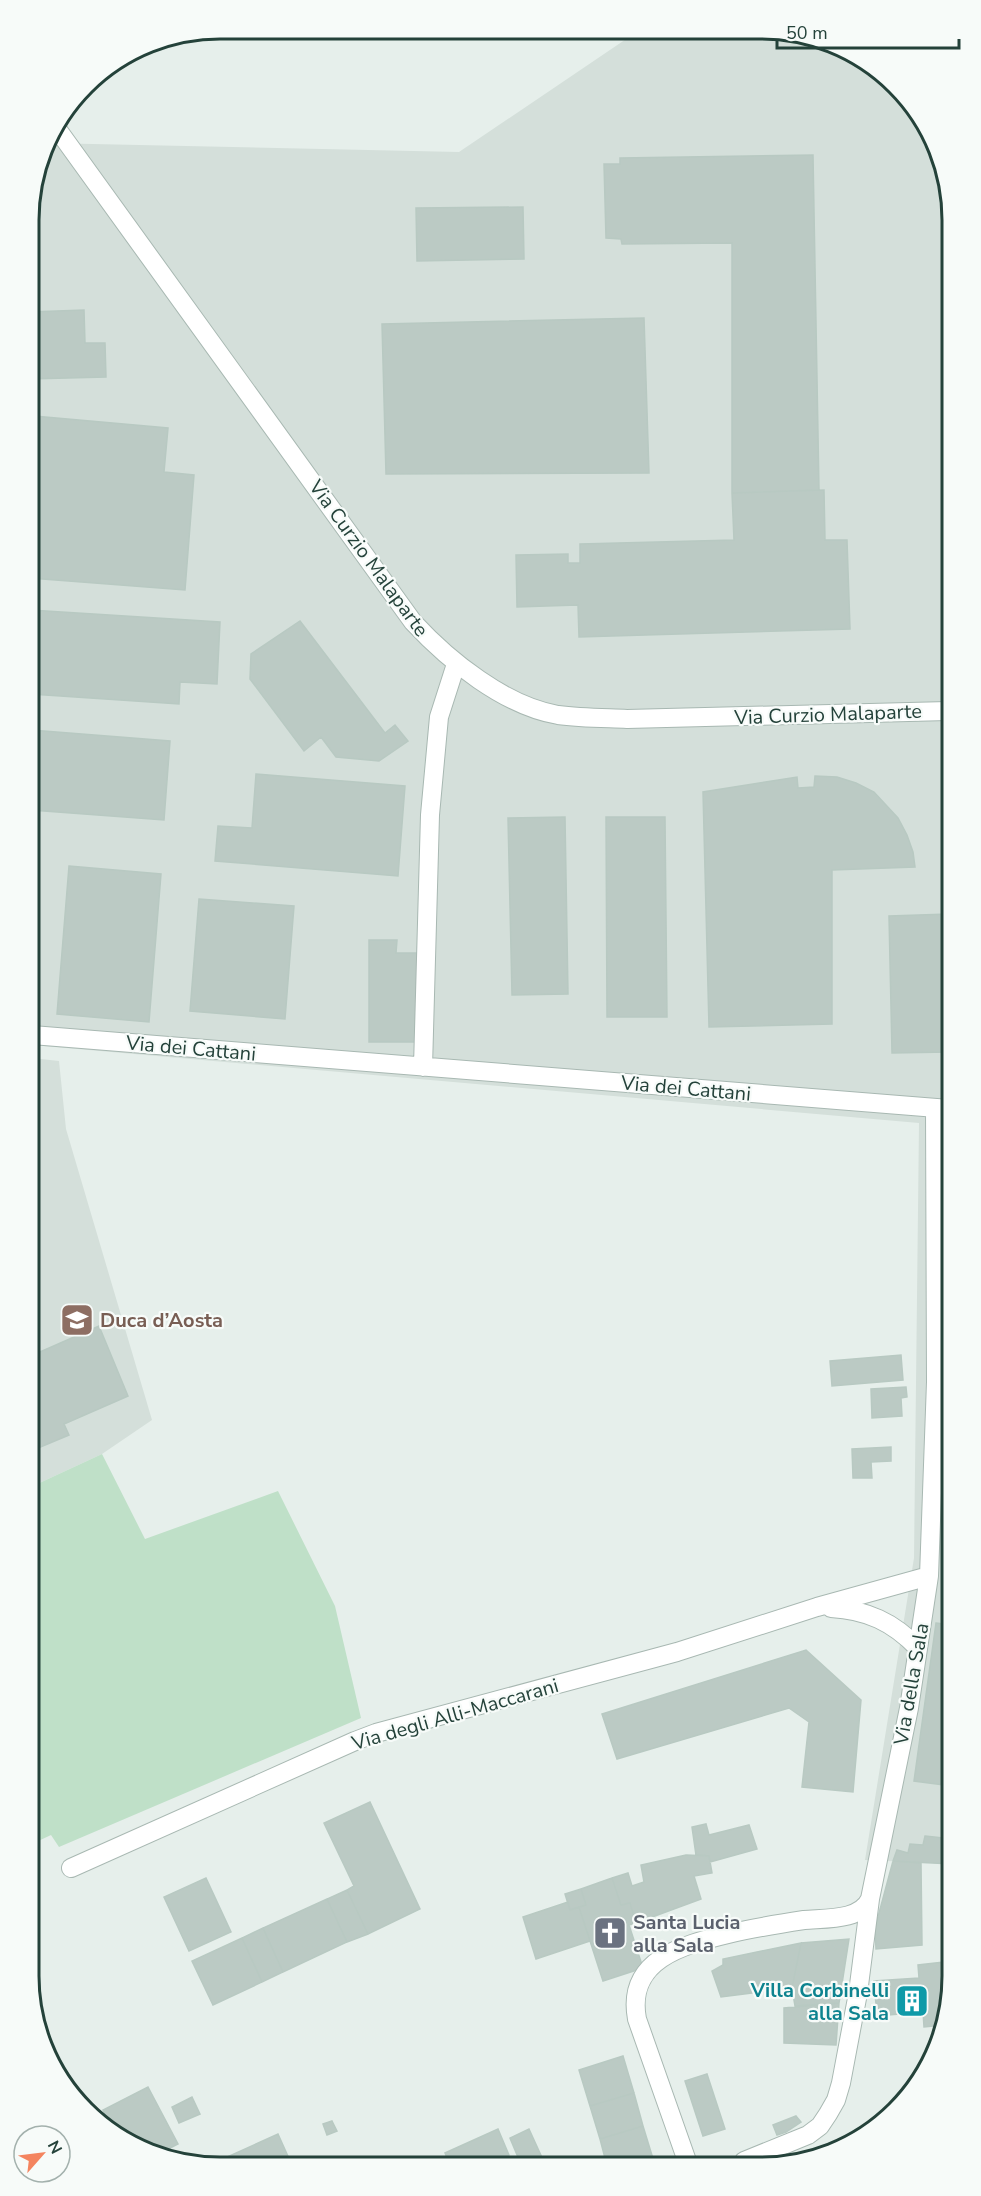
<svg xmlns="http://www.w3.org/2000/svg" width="981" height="2196" font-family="'Nunito Sans',sans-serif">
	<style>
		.built { fill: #d4dfda }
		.green { fill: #bfe0c8 }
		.building { fill: #bbcac4; stroke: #b8c9c2; stroke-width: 1.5 }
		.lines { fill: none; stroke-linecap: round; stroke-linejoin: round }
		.minor-casing { stroke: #a8b8b2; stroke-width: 20 }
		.minor { stroke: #fff; stroke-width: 18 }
		.labels { text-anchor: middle; stroke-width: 4.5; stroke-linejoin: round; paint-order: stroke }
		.street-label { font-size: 20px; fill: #24423a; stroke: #f7fbf9 }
		.education-label { font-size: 20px; font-weight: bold; fill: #785e54; stroke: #f7fbf9; text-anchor: start }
		.worship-label { font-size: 20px; font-weight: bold; fill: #5b616d; stroke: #f7fbf9; text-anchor: start }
		.culture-label { font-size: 20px; font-weight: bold; fill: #0d838f; stroke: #f7fbf9; text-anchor: end }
		.rim { fill: none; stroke: #24423a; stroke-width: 3 }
	</style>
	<rect width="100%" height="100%" fill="#e6efeb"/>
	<path class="built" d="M 638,31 L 798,32 L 888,76 L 920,114 L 946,170 L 952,1864 L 865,1860 L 914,1558 L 919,1123 L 32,1045 L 29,207 L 46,143 L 459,152 Z
		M 32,1058 L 59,1061 L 66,1129 L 152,1420 L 102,1454 L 33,1486 Z"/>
	<path class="green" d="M 102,1454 L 145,1539 L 278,1491 L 335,1606 L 361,1718 L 59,1847 L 51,1835 L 34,1843 L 33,1486 Z"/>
	<path class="building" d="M 813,155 L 819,490 L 732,493 L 732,243 L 622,244 L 621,239 L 606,238 L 604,164 L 620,164 L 620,158 Z
		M 523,207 L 524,259 L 417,261 L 416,208 Z
		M 84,310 L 85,343 L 105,343 L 106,377 L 30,379 L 29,312 Z
		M 644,318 L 649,473 L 386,474 L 382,324 Z
		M 34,416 L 168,428 L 164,472 L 194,475 L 185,590 L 30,578 L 30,471 Z
		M 824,490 L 825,540 L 847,540 L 850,629 L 579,637 L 578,605 L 517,607 L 516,555 L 568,554 L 568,563 L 580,563 L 580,544 L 734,540 L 732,493 Z
		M 30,610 L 220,622 L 217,684 L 180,682 L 179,704 L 31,694 Z
		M 300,621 L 385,733 L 395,725 L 408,741 L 379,761 L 336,757 L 321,737 L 304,751 L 250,679 L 251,654 Z
		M 31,730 L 170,741 L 164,820 L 31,810 Z
		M 256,774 L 405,786 L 398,876 L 215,861 L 218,826 L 252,828 Z
		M 815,776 L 837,777 L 856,783 L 874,792 L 898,818 L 907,835 L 913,852 L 915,867 L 832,870 L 832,1024 L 709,1027 L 703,792 L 797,777 L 798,788 L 814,787 Z
		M 565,817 L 568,994 L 512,995 L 508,818 Z
		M 606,817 L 665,817 L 667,1017 L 607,1017 Z
		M 69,866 L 161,874 L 149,1022 L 57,1014 Z
		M 199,899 L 294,906 L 285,1019 L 190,1011 Z
		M 948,914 L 949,1052 L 892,1053 L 889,916 Z
		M 369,940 L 397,940 L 396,953 L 417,953 L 416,1042 L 369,1042 Z
		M 99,1326 L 128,1396 L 64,1424 L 69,1435 L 33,1450 L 33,1355 Z
		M 901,1355 L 903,1380 L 832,1386 L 830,1361 Z
		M 906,1387 L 907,1397 L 901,1398 L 902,1416 L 872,1418 L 871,1389 Z
		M 891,1447 L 891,1461 L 871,1462 L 872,1478 L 853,1478 L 852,1449 Z
		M 936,1623 L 951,1625 L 951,1786 L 914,1781 Z
		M 806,1650 L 861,1700 L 853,1792 L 802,1787 L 809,1722 L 789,1708 L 617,1759 L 602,1714 Z
		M 370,1802 L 420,1909 L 368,1934 L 347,1890 L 354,1886 L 324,1823 Z
		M 706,1824 L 709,1835 L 749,1825 L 757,1849 L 710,1862 L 709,1856 L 696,1855 L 692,1827 Z
		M 925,1836 L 952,1839 L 952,1864 L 893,1861 L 897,1850 L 908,1853 L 910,1844 L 923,1845 Z
		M 686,1855 L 709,1856 L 712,1873 L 694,1876 L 701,1899 L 636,1923 L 630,1903 L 621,1905 L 612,1878 L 628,1873 L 632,1886 L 644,1882 L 641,1865 Z
		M 893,1861 L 921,1863 L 922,1945 L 876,1949 L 875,1928 Z
		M 206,1878 L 231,1932 L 189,1951 L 164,1897 Z
		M 612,1878 L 621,1905 L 630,1903 L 636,1923 L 629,1925 L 643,1968 L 603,1981 L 579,1907 L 586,1905 L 581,1889 Z
		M 581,1889 L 586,1905 L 570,1910 L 565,1894 Z
		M 347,1890 L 368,1934 L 347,1942 L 327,1899 Z
		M 327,1899 L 347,1942 L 283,1972 L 263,1928 Z
		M 568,1902 L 570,1910 L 579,1907 L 590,1941 L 536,1959 L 523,1917 Z
		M 263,1928 L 283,1972 L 262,1982 L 242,1938 Z
		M 242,1938 L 262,1982 L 213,2005 L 192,1961 Z
		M 849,1939 L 839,2003 L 795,2006 L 792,1988 L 801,1943 Z
		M 801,1943 L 792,1988 L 721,1997 L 712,1971 L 723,1965 L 723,1959 Z
		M 952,1961 L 952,1989 L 944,2025 L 924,2027 L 923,2012 L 877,2016 L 874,1981 L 919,1978 L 918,1965 Z
		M 839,2003 L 836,2045 L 784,2043 L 784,2008 Z
		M 623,2056 L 634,2093 L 590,2106 L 579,2070 Z
		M 707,2074 L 725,2129 L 703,2136 L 685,2081 Z
		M 148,2087 L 178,2144 L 161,2153 L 114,2130 L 103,2110 Z
		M 634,2093 L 643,2126 L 600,2139 L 590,2106 Z
		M 192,2097 L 200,2114 L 179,2123 L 172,2107 Z
		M 796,2116 L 801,2122 L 786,2132 L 777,2135 L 773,2125 Z
		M 332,2121 L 337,2131 L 327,2135 L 323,2124 Z
		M 643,2126 L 654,2162 L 606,2162 L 600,2139 Z
		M 498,2129 L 509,2155 L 493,2162 L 449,2163 L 445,2153 Z
		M 529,2129 L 544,2162 L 520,2162 L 510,2138 Z
		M 278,2134 L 291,2163 L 225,2164 L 223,2159 Z
		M 817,2150 L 827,2154 L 811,2161 L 781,2161 Z"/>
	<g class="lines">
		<defs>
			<path id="minor" d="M 55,126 L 413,622 C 449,661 505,706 558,715 C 581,718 605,718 627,719 L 948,711
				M 32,1035 L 949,1109
				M 423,1067 L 430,815 L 439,717 L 456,664
				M 831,1608 C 867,1610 893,1622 918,1648
				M 71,1868 L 355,1741 L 376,1733 L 677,1652 L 817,1607 L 929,1576
				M 687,2161 L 637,2019 C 626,1960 682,1945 728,1934 C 753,1928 778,1924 804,1920 C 825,1918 860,1921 870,1899
				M 744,2161 L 808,2135 L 820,2126 L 828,2114 L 836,2100 L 841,2083 L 858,1993 L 870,1899 L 909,1708 L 929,1576 L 936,1382 L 935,1108"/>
		</defs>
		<use href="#minor" class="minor-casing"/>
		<use href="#minor" class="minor"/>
	</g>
	<defs>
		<symbol id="school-square" viewBox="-11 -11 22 22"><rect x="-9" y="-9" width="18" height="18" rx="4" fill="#8d6e63" stroke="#f7fbf9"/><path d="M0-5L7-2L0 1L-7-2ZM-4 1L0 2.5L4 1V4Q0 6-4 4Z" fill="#fff"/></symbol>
		<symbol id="church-square" viewBox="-11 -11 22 22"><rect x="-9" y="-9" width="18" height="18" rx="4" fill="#6b7280" stroke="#f7fbf9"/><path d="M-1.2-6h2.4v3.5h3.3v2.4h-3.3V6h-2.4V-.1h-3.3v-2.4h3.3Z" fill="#fff"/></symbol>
		<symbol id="building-square" viewBox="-11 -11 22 22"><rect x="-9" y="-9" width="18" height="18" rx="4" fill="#0f9aa8" stroke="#f7fbf9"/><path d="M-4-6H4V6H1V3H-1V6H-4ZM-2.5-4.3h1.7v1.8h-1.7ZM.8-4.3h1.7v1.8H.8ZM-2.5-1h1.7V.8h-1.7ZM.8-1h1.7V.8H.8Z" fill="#fff"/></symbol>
	</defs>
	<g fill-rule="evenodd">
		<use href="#school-square" x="58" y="1301" width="38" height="38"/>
		<use href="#church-square" x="591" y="1914" width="38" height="38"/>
		<use href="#building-square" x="893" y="1982" width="38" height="38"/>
	</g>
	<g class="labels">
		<g class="street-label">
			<text transform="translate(369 558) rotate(54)" y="7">Via Curzio Malaparte</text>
			<text transform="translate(828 714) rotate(-2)" y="7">Via Curzio Malaparte</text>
			<text transform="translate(191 1048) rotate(5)" y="7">Via dei Cattani</text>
			<text transform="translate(686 1088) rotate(5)" y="7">Via dei Cattani</text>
			<text transform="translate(911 1684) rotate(-80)" y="7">Via della Sala</text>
			<text transform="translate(455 1714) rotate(-16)" y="7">Via degli Alli-Maccarani</text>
		</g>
		<g class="education-label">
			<text x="100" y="1327">Duca d’Aosta</text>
		</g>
		<g class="worship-label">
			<text x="633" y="1929">Santa Lucia<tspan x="633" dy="23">alla Sala</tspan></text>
		</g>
		<g class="culture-label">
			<text x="889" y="1997">Villa Corbinelli<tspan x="889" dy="23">alla Sala</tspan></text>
		</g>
	</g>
	<path d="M0 0H981V2196H0ZM220 39H761A181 181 0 0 1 942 220V1976A181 181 0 0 1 761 2157H220A181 181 0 0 1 39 1976V220A181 181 0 0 1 220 39Z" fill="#f7fbf9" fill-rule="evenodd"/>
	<path class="rim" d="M220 39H761A181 181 0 0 1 942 220V1976A181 181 0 0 1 761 2157H220A181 181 0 0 1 39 1976V220A181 181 0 0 1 220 39Z"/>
	<g transform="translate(42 2154) rotate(62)"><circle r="28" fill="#f7fbf9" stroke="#a3b1ad" stroke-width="1.5"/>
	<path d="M0-4.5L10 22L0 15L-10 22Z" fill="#f4845f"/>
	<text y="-9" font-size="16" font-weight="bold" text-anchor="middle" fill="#24423a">N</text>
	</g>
	<path d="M777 39v9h182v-9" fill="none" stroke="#24423a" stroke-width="3"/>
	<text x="786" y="39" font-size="18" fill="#24423a" stroke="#f7fbf9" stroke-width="4.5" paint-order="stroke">50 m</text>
</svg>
